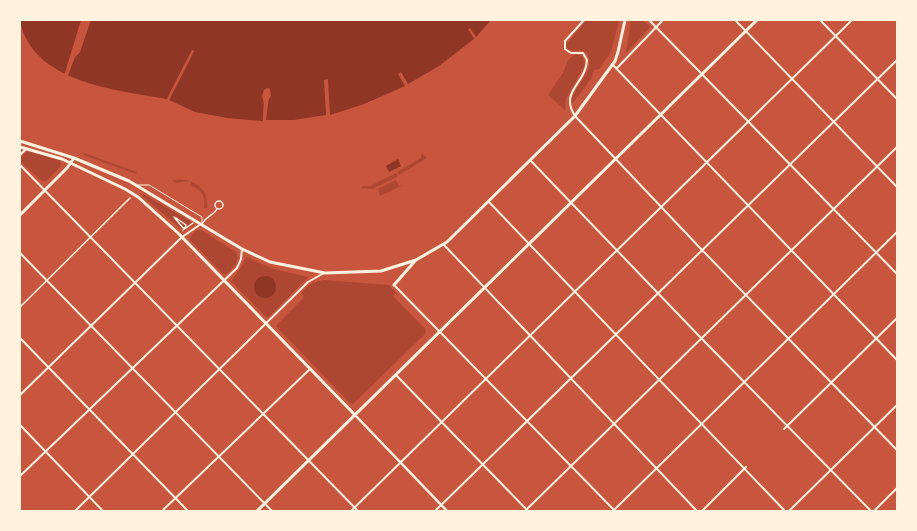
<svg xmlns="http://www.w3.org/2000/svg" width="917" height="531" font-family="Cabin,sans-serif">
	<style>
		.green { fill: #ae4732 }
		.water { fill: #8f3625 }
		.pier { fill: #c8553d }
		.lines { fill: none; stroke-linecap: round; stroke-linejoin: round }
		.service { stroke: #fff3e0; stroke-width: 1 }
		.pedestrian { stroke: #fff3e0; stroke-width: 1.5 }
		.minor { stroke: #fff3e0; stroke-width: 2 }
		.tertiary { stroke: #fff3e0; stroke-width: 2.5 }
		.primary { stroke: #fff3e0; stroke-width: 3 }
	</style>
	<rect width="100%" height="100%" fill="#c8553d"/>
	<path class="green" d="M 586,20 L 619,20 L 611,52 L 599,69 L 594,70 L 591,79 L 572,104 C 570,87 601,68 585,52 C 579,48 573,53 567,49 L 566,44 Z
		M 631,20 L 643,20 L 650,27 L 626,53 Z
		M 576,54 L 582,56 L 585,64 L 573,87 L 570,86 L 572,88 L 566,99 L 565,110 L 548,95 L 563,73 L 568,60 Z
		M 28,151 L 60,160 L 61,166 L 46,181 L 42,181 L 20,161 L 20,158 Z
		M 84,153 L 137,172 L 136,174 L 83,155 Z
		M 422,153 L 427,158 L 399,175 L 397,172 L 421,158 Z
		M 396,173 L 398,176 L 397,177 L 372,189 L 361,188 L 363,186 L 370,186 Z
		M 172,180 C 192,177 209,187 207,208 L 204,208 C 206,197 201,190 192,186 L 190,181 L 175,183 Z
		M 396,180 L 399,186 L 403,185 L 380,196 L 378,189 Z
		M 143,194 L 192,222 L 194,224 L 184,231 L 142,196 Z
		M 197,230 L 201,230 L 236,252 C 241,262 233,267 226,274 L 222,273 L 190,240 L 190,237 Z
		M 246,257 L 274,269 L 308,277 L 269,317 L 266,317 L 231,281 L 242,266 Z
		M 323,280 L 389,285 L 396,293 L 393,296 L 426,330 L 426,333 L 353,404 L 349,402 L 276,326 L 304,297 L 301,293 L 312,283 Z"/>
	<path class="water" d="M 22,20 L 491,20 L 476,37 L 470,28 L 468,29 L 474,39 L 439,66 L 408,84 L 401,72 L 398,74 L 405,86 L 364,104 L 330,115 L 328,79 L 324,80 L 326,115 L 294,120 L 266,120 L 270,89 L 264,90 L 263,121 L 227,118 L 195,112 L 169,100 L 194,51 L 192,50 L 167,99 C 116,90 33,83 20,21 Z
		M 398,159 L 401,166 L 389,172 L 386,166 Z
		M254 287a11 11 0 1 1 22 0a11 11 0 1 1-22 0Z"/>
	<path class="pier" d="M 81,20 L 91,20 L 80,52 L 75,57 L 67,78 L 64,76 Z
		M 192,50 L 194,51 L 168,102 L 166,101 Z
		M 267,88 L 270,89 L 271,96 L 267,102 L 266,122 L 263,123 L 264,103 L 262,96 L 264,90 Z"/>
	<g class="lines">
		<path class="service" d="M 138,185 L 149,185 L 202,217 L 202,223"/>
		<path class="pedestrian" d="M215 205a4 4 0 1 1 8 0a4 4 0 1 1-8 0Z
			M 174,217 L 183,228 L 186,228
			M 176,218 L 186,225 L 185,228
			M 202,224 C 207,215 213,216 217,209
			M 183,230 L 193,223
			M 20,307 L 130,198"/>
		<path class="minor" d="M 584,20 L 565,41 L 565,49 L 571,53 L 583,53 L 587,60 C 586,84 559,91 575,116 L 702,250 L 897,450
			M 649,20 L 897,274
			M 735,20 L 897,187
			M 820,20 L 897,99
			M 612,64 L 897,360
			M 617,68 L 663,20
			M 20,155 L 26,149
			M 531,161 L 702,339 L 871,511
			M 20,165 L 358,511
			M 489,202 L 785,511
			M 444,245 L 697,511
			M 20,253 L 272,511
			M 394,285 L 614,510
			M 20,338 L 188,511
			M 396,375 L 528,511
			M 20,395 L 182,237 L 201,224
			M 20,425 L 103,511
			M 784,429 L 897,318
			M 20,476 L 237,268 L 241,259 L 242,249
			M 75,511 L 308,282 L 324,273
			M 162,511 L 310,369
			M 351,511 L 852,20
			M 435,511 L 897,60
			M 525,511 L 897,147
			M 613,511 L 897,232
			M 702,511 L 746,467
			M 789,511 L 897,405
			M 874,511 L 897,488"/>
		<path class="tertiary" d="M 355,415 L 447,511"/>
		<path class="primary" d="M 20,141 L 74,158 L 129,181 L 242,249 L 270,262 L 325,273 L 381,271 L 416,260 L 447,242 L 575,116 L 615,61 L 618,52 L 625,20
			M 20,147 L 62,159 L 125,189 L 138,197 L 179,234 L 355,415
			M 20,215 L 67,168 L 74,158
			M 394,285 L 415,261
			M 257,511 L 757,20"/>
	</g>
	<rect width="917" height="531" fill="none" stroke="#fff3e0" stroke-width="42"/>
</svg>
